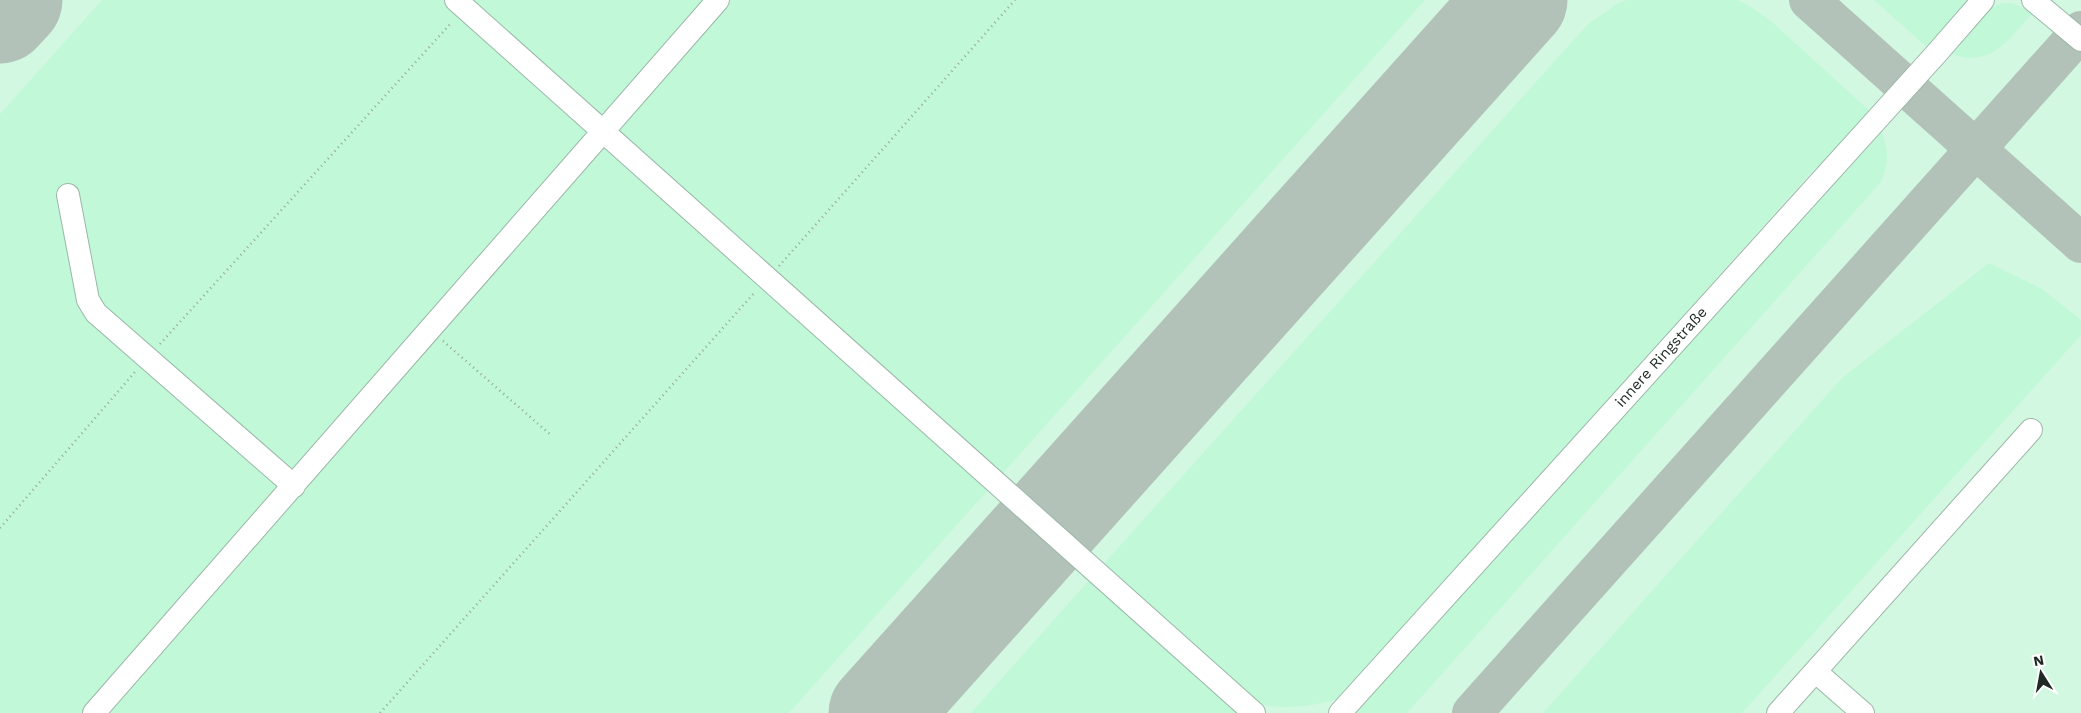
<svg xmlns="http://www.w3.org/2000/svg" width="2081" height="713" font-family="'Work Sans',sans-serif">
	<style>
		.built { fill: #d3f8e2 }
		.green { fill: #c0f8d8 }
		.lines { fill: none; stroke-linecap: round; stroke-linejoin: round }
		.taxiway { stroke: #b2c2b8; stroke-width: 40 }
		.runway { stroke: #b2c2b8; stroke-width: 101 }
		.minor-casing { stroke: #9bb7a7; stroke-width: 24 }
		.path { stroke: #97a69d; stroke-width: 2.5; stroke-dasharray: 1 4; stroke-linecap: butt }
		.minor { stroke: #fff; stroke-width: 22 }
		.labels { text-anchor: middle; stroke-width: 4; stroke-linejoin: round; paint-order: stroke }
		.street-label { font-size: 15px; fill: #1f2a24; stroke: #fff }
	</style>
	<rect width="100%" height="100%" fill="#edfff4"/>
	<path class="built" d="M 0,0 L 2081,0 L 2081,713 L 0,713 Z"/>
	<path class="green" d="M 102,0 L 711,0 L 293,475 L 84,300 L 282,486 L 83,713 L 0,713 L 0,114 Z
		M 730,0 L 1425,0 L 789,713 L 106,713 L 611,133 Z
		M 1626,0 L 1737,0 L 1748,5 L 1771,21 L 1872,113 L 1827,165 L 1815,168 L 1339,699 C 1311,706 1288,710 1260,704 L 1100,568 L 1588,24 L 1617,4 Z
		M 1874,0 L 1974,0 L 1930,50 Z
		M 2003,3 L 2013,3 L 2033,13 C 2008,40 1989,71 1948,52 L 1986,10 Z
		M 1880,127 C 1888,146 1890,163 1881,182 L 1407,713 L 1354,713 Z
		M 1989,263 L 2042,289 L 2081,320 L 2081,335 L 1742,713 L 1543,713 L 1842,378 Z
		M 1092,577 L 1242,713 L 971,713 Z"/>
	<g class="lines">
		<path class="taxiway" d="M 1809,0 L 2081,243
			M 1481,39 L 1535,0
			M 1472,713 L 2081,31"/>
		<path class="runway" d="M 0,13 L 12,0
			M 879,713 L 1517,0"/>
		<defs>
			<path id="minor" d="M 456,0 L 1254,713
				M 2033,0 L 2081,40
				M 68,195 L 88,300 L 96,313 L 294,486
				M 1816,672 L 1863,713
				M 94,713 L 718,0
				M 1340,713 L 1936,54 L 1983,0
				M 1778,713 L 2031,430"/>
		</defs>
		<use href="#minor" class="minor-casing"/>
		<path class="path" d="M 779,266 L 1015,0
			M 443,341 L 552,436
			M 160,344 L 452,22
			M 0,528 L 135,372
			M 380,713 L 755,292"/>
		<use href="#minor" class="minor"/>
	</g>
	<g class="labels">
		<g class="street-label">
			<text transform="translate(1661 357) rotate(-48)" y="5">innere Ringstraße</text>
		</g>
	</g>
	<g transform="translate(2041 673) rotate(349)" stroke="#ffffff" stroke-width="4" paint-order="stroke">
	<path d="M0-4L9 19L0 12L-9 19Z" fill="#1f2a24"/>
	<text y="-8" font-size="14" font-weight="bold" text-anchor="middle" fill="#1f2a24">N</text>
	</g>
</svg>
